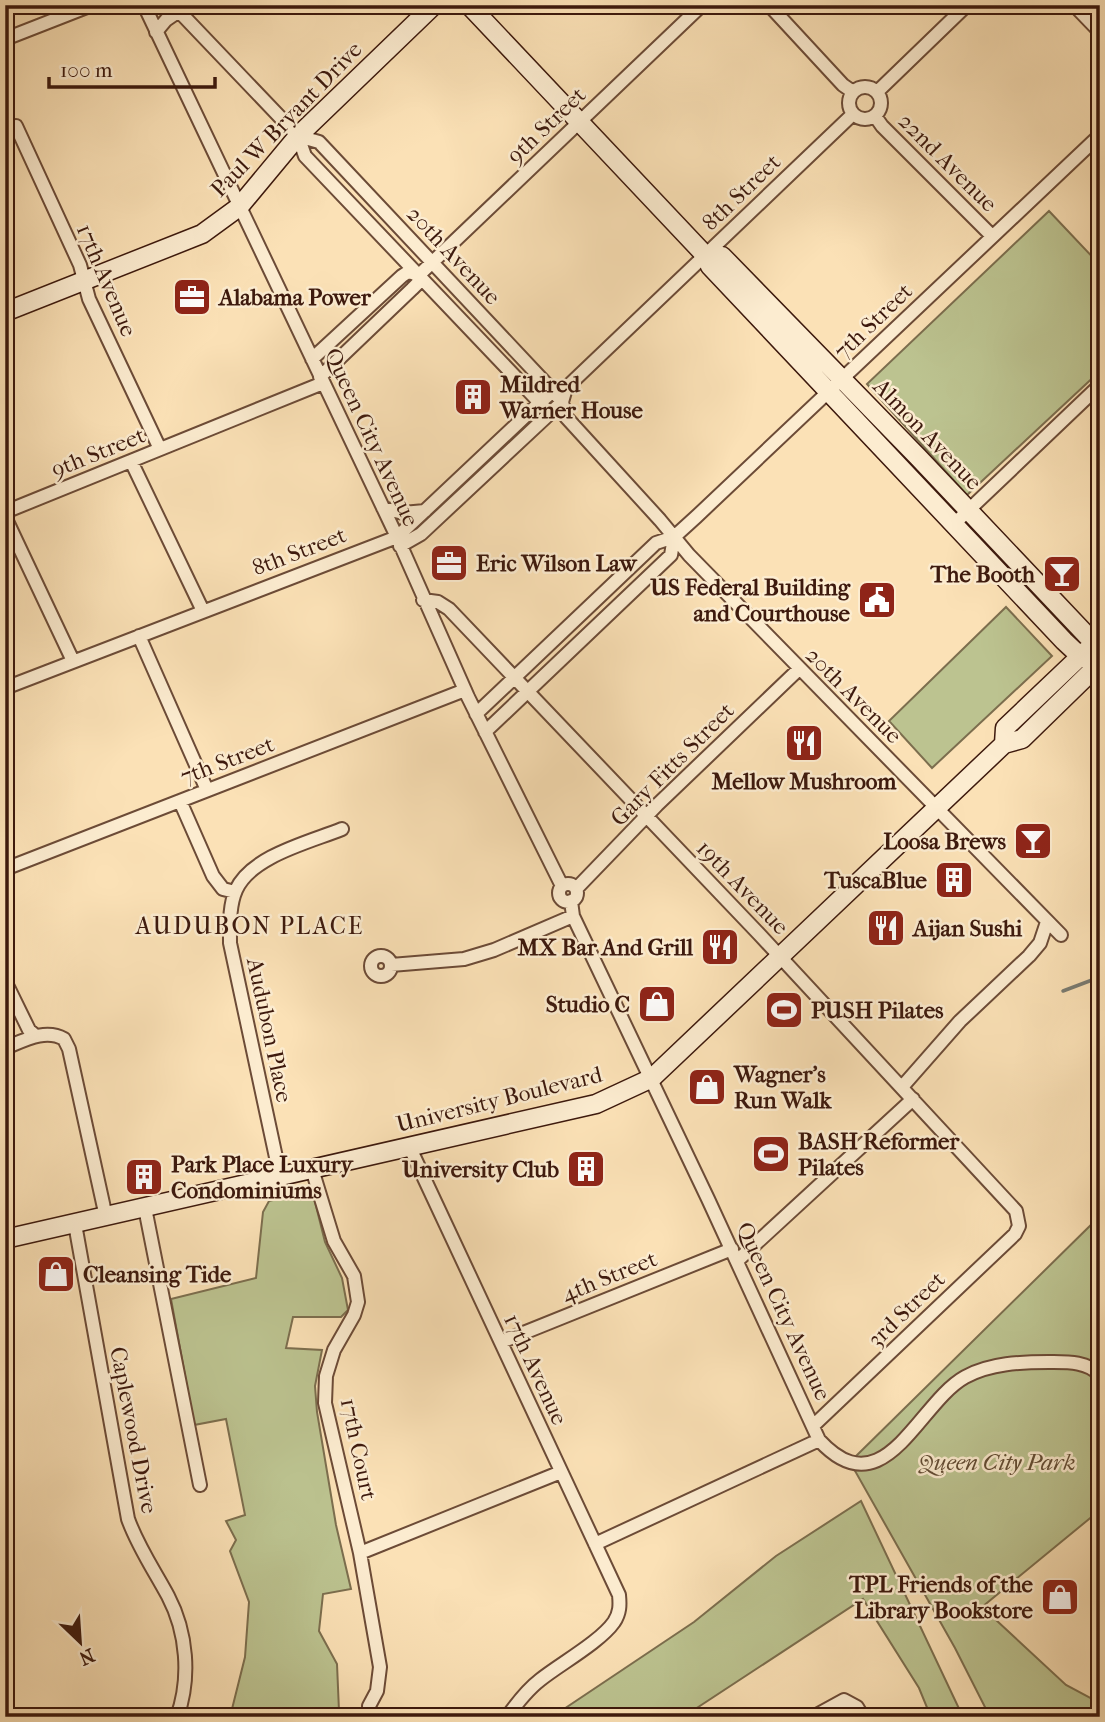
<svg xmlns="http://www.w3.org/2000/svg" width="1105" height="1722" font-family="'IM FELL French Canon',serif">
	<style>
		.green { fill: #bcc390; stroke: #7c6e4e; stroke-width: 2 }
		.lines { fill: none; stroke-linecap: round; stroke-linejoin: round }
		.stream { stroke: #797b72; stroke-width: 3.5 }
		.street-casing { stroke: #6c4b37; stroke-width: 16 }
		.secondary-casing { stroke: #3d190d; stroke-width: 21 }
		.street { stroke: #fcecd0; stroke-width: 12 }
		.secondary { stroke: #fcecd0; stroke-width: 18 }
		.labels { text-anchor: middle; stroke-width: 5; stroke-linejoin: round; paint-order: stroke }
		.street-label { font-size: 23px; fill: #3d190d; stroke: #fcecd0 }
		.poi-label { font-size: 23px; font-weight: bold; fill: #3d190d; stroke: #fcecd0; text-anchor: start }
		.park-label { font-size: 23px; font-style: italic; fill: #634c34; stroke: #fcecd0 }
		.neighbourhood-label { font-size: 24px; letter-spacing: 2px; fill: #3d190d; stroke: #fcecd0 }
	</style>
	<rect width="100%" height="100%" fill="#fbe1b6"/>
	<filter id="stains"><feTurbulence type="fractalNoise" baseFrequency=".00286" numOctaves="4"/><feColorMatrix values="0 0 0 0 .2 0 0 0 0 .09 0 0 0 0 .02 0 0 0 .5 -.17"/></filter>
	<radialGradient id="worn" r=".72"><stop offset=".6" stop-color="#630" stop-opacity="0"/><stop offset="1" stop-color="#630" stop-opacity=".3"/></radialGradient>
	<path class="green" d="M 1049,211 L 1100,265 L 1100,371 L 967,495 L 867,384 Z
		M 1006,607 L 1052,656 L 932,768 L 889,721 Z
		M 312,1190 L 325,1242 L 342,1278 L 348,1310 L 341,1317 L 293,1317 L 286,1348 L 322,1350 L 315,1386 L 317,1412 L 336,1525 L 351,1589 L 323,1594 L 319,1631 L 337,1664 L 339,1711 L 338,1717 L 230,1717 L 245,1657 L 249,1602 L 230,1551 L 236,1540 L 226,1521 L 245,1515 L 226,1419 L 194,1425 L 171,1299 L 256,1278 L 263,1212 L 269,1201 Z
		M 1100,1216 L 1100,1510 L 982,1607 L 1066,1685 L 1100,1703 L 1100,1717 L 990,1717 L 955,1648 L 850,1462 Z
		M 861,1501 L 963,1717 L 934,1717 L 928,1710 L 919,1688 L 863,1599 L 683,1717 L 552,1717 L 694,1622 L 776,1556 Z"/>
	<g class="lines">
		<path class="stream" d="M 1063,991 L 1100,977"/>
		<defs>
			<path id="street" d="M 144,5 L 397,537 L 468,697 L 562,886
				M 173,5 L 298,136 L 305,156 L 544,407
				M 769,5 L 843,85 L 853,92
				M 1074,5 L 1100,32
				M 156,32 L 166,20 L 179,11
				M 5,39 L 92,5
				M849 103a16 16 0 1 1 32 0a16 16 0 1 1-32 0Z
				M 877,92 L 967,5
				M 875,116 L 882,126 L 992,236
				M 16,126 L 80,265 L 89,299 L 160,449
				M 298,136 L 319,142 L 553,391 L 562,402 L 566,417 L 660,520 L 689,555 L 1061,935
				M 312,359 L 402,276 L 408,272 L 419,275
				M 320,377 L 412,289 L 418,283 L 419,275 L 702,5
				M 131,461 L 203,611
				M 383,508 L 403,513 L 425,511
				M 5,512 L 323,383
				M 5,517 L 73,661
				M 953,525 L 1100,385
				M 400,546 L 421,534 L 545,418 L 562,402 L 566,388 L 853,114
				M 423,600 L 438,602 L 449,609 L 759,934 L 1016,1211 L 1019,1226 L 1015,1234 L 814,1425
				M 139,636 L 207,790
				M 5,688 L 397,537 L 535,407 L 553,391 L 566,388
				M 476,714 L 656,543 L 674,537 L 696,517 L 1100,135
				M 485,732 L 671,555 L 674,537
				M 180,801 L 213,876 L 223,889 L 235,892
				M 5,869 L 465,690
				M559 893a9 9 0 1 1 18 0a9 9 0 1 1-18 0Z
				M 576,889 L 657,805 L 799,669
				M 571,901 L 573,916 L 708,1199 L 819,1440 C 884,1511 918,1403 965,1377 C 990,1363 1022,1362 1049,1362 C 1067,1362 1087,1361 1100,1375
				M371 966a10 10 0 1 1 20 0a10 10 0 1 1-20 0Z
				M 391,965 L 464,959 L 494,950 L 573,916
				M 5,981 L 29,1030 L 36,1036
				M 5,1048 C 23,1041 45,1028 64,1039 L 69,1049 L 106,1217
				M 902,1087 L 960,1021 L 1029,956 L 1040,943 L 1047,922
				M 410,1148 L 619,1595 C 620,1605 620,1613 614,1622 C 600,1642 560,1664 540,1680 C 527,1690 517,1703 507,1717
				M 312,1169 L 334,1241 L 354,1276 L 358,1302 L 354,1315 L 334,1350 L 326,1376 L 325,1403 L 360,1553 L 380,1667 L 377,1691 L 369,1706
				M 280,1176 L 230,943 C 230,925 229,906 236,890 C 251,856 310,842 342,829
				M 145,1208 L 200,1485
				M 75,1224 L 128,1519 C 138,1547 154,1570 168,1596 C 187,1632 191,1678 177,1717
				M 737,1261 L 913,1099
				M 501,1342 L 732,1249
				M 1100,1432 L 1100,1454
				M 595,1544 L 819,1440
				M 360,1553 L 561,1472
				M 813,1717 L 844,1700 L 857,1707 L 863,1717"/>
			<path id="secondary" d="M 469,5 L 705,255 L 710,266 L 1064,641 L 1080,656 L 1100,665
				M 705,255 L 722,256 L 918,457 L 1094,643 L 1099,664
				M 5,312 L 202,234 L 239,207 L 298,136 L 434,5
				M 1004,744 L 1005,728 L 1087,650
				M 5,1239 L 596,1104 L 652,1078 L 1004,744 L 1022,739 L 1100,663"/>
		</defs>
		<use href="#street" class="street-casing"/>
		<use href="#secondary" class="secondary-casing"/>
		<use href="#street" class="street"/>
		<use href="#secondary" class="secondary"/>
	</g>
	<defs>
		<symbol id="office-square" viewBox="-11 -11 22 22"><rect x="-9" y="-9" width="18" height="18" rx="4" fill="#8f2418" stroke="#fcecd0"/><path d="M-6-3h4V-5.5h4V-3h4V5H-6ZM-1-4.5V-3h2v-1.5ZM-6 0V1H6V0Z" fill="#fff"/></symbol>
		<symbol id="building-square" viewBox="-11 -11 22 22"><rect x="-9" y="-9" width="18" height="18" rx="4" fill="#8f2418" stroke="#fcecd0"/><path d="M-4-6H4V6H1V3H-1V6H-4ZM-2.5-4.3h1.7v1.8h-1.7ZM.8-4.3h1.7v1.8H.8ZM-2.5-1h1.7V.8h-1.7ZM.8-1h1.7V.8H.8Z" fill="#fff"/></symbol>
		<symbol id="bar-square" viewBox="-11 -11 22 22"><rect x="-9" y="-9" width="18" height="18" rx="4" fill="#8f2418" stroke="#fcecd0"/><path d="M-6-5H6L.8 .8V4.5H3.5V6h-7V4.5H-.8V.8Z" fill="#fff"/></symbol>
		<symbol id="civic-square" viewBox="-11 -11 22 22"><rect x="-9" y="-9" width="18" height="18" rx="4" fill="#8f2418" stroke="#fcecd0"/><path d="M-.6-6.5H3V-4.5H.6V-3L4-1V1h2V6H-6V1h2V-1L-.6-3ZM-1.2 2.5V6h2.4V2.5Z" fill="#fff"/></symbol>
		<symbol id="restaurant-square" viewBox="-11 -11 22 22"><rect x="-9" y="-9" width="18" height="18" rx="4" fill="#8f2418" stroke="#fcecd0"/><path d="M-5-6h1v4h1v-4h1v4h1v-4h1v5L-1.5 .5V6h-2V.5L-5-1ZM5-6V6H3V1.5H1.5Q1.5-4 5-6Z" fill="#fff"/></symbol>
		<symbol id="shop-square" viewBox="-11 -11 22 22"><rect x="-9" y="-9" width="18" height="18" rx="4" fill="#8f2418" stroke="#fcecd0"/><path d="M-5-2.5h2.3a2.7 3.5 0 0 1 5.4 0H5L5.5 6h-11ZM-1.5-2.5h3a1.5 2.3 0 0 0-3 0Z" fill="#fff"/></symbol>
		<symbol id="stadium-square" viewBox="-11 -11 22 22"><rect x="-9" y="-9" width="18" height="18" rx="4" fill="#8f2418" stroke="#fcecd0"/><path d="M0-5a6.5 5 0 1 0 0 10a6.5 5 0 1 0 0-10ZM-3.5-1.8h7v3.6h-7Z" fill="#fff"/></symbol>
	</defs>
	<g fill-rule="evenodd">
		<use href="#office-square" x="170" y="275" width="44" height="44"/>
		<use href="#building-square" x="451" y="375" width="44" height="44"/>
		<use href="#office-square" x="427" y="541" width="44" height="44"/>
		<use href="#bar-square" x="1040" y="552" width="44" height="44"/>
		<use href="#civic-square" x="855" y="578" width="44" height="44"/>
		<use href="#restaurant-square" x="782" y="721" width="44" height="44"/>
		<use href="#bar-square" x="1011" y="819" width="44" height="44"/>
		<use href="#building-square" x="932" y="858" width="44" height="44"/>
		<use href="#restaurant-square" x="864" y="906" width="44" height="44"/>
		<use href="#restaurant-square" x="698" y="925" width="44" height="44"/>
		<use href="#shop-square" x="635" y="982" width="44" height="44"/>
		<use href="#stadium-square" x="762" y="988" width="44" height="44"/>
		<use href="#shop-square" x="685" y="1065" width="44" height="44"/>
		<use href="#stadium-square" x="749" y="1132" width="44" height="44"/>
		<use href="#building-square" x="564" y="1147" width="44" height="44"/>
		<use href="#building-square" x="122" y="1155" width="44" height="44"/>
		<use href="#shop-square" x="34" y="1252" width="44" height="44"/>
		<use href="#shop-square" x="1038" y="1575" width="44" height="44"/>
	</g>
	<g class="labels">
		<g class="street-label">
			<text transform="translate(286 119) rotate(-46)" y="8">Paul W Bryant Drive</text>
			<text transform="translate(546 125) rotate(-44)" y="8">9th Street</text>
			<text transform="translate(948 162) rotate(45)" y="8">22nd Avenue</text>
			<text transform="translate(741 192) rotate(-44)" y="8">8th Street</text>
			<text transform="translate(454 255) rotate(47)" y="8">20th Avenue</text>
			<text transform="translate(107 280) rotate(67)" y="8">17th Avenue</text>
			<text transform="translate(873 321) rotate(-44)" y="8">7th Street</text>
			<text transform="translate(928 434) rotate(46)" y="8">Almon Avenue</text>
			<text transform="translate(372 437) rotate(65)" y="8">Queen City Avenue</text>
			<text transform="translate(98 452) rotate(-22)" y="8">9th Street</text>
			<text transform="translate(299 551) rotate(-21)" y="8">8th Street</text>
			<text transform="translate(854 695) rotate(45)" y="8">20th Avenue</text>
			<text transform="translate(227 760) rotate(-21)" y="8">7th Street</text>
			<text transform="translate(672 764) rotate(-45)" y="8">Gary Fitts Street</text>
			<text transform="translate(743 887) rotate(46)" y="8">19th Avenue</text>
			<text transform="translate(270 1030) rotate(78)" y="8">Audubon Place</text>
			<text transform="translate(499 1099) rotate(-14)" y="8">University Boulevard</text>
			<text transform="translate(609 1276) rotate(-22)" y="8">4th Street</text>
			<text transform="translate(906 1309) rotate(-44)" y="8">3rd Street</text>
			<text transform="translate(784 1311) rotate(65)" y="8">Queen City Avenue</text>
			<text transform="translate(536 1369) rotate(65)" y="8">17th Avenue</text>
			<text transform="translate(134 1430) rotate(79)" y="8">Caplewood Drive</text>
			<text transform="translate(359 1449) rotate(78)" y="8">17th Court</text>
		</g>
		<g class="poi-label">
			<text x="219" y="305">Alabama Power</text>
			<text x="500" y="392">Mildred<tspan x="500" dy="26">Warner House</tspan></text>
			<text x="476" y="571">Eric Wilson Law</text>
			<text x="1035" y="582" text-anchor="end">The Booth</text>
			<text x="850" y="595" text-anchor="end">US Federal Building<tspan x="850" dy="26">and Courthouse</tspan></text>
			<text x="804" y="789" text-anchor="middle">Mellow Mushroom</text>
			<text x="1006" y="849" text-anchor="end">Loosa Brews</text>
			<text x="927" y="888" text-anchor="end">TuscaBlue</text>
			<text x="913" y="936">Aijan Sushi</text>
			<text x="693" y="955" text-anchor="end">MX Bar And Grill</text>
			<text x="630" y="1012" text-anchor="end">Studio C</text>
			<text x="811" y="1018">PUSH Pilates</text>
			<text x="734" y="1082">Wagner's<tspan x="734" dy="26">Run Walk</tspan></text>
			<text x="798" y="1149">BASH Reformer<tspan x="798" dy="26">Pilates</tspan></text>
			<text x="171" y="1172">Park Place Luxury<tspan x="171" dy="26">Condominiums</tspan></text>
			<text x="559" y="1177" text-anchor="end">University Club</text>
			<text x="83" y="1282">Cleansing Tide</text>
			<text x="1033" y="1592" text-anchor="end">TPL Friends of the<tspan x="1033" dy="26">Library Bookstore</tspan></text>
		</g>
		<g class="park-label">
			<text x="997" y="1470">Queen City Park</text>
		</g>
		<g class="neighbourhood-label">
			<text x="250" y="934">AUDUBON PLACE</text>
		</g>
	</g>
	<rect width="1105" height="1722" fill="none" stroke="#fbe1b6" stroke-width="28"/>
	<rect x="7" y="7" width="1091" height="1708" fill="none" stroke="#3d190d" stroke-width="3.5"/>
	<rect x="14" y="14" width="1077" height="1694" fill="none" stroke="#3d190d" stroke-width="2"/>
	<g transform="translate(80 1642) rotate(155)" stroke="#fcecd0" stroke-width="5" paint-order="stroke">
	<path d="M0-5L12 26L0 18L-12 26Z" fill="#3d190d"/>
	<text y="-10" font-size="19" font-weight="bold" text-anchor="middle" fill="#3d190d">N</text>
	</g>
	<path d="M49 77v10h166v-10" fill="none" stroke="#3d190d" stroke-width="3.5"/>
	<text x="60" y="77" font-size="21" fill="#3d190d" stroke="#fcecd0" stroke-width="5" paint-order="stroke">100 m</text>
	<rect width="100%" height="100%" filter="url(#stains)"/>
	<rect width="100%" height="100%" fill="url(#worn)"/>
</svg>
